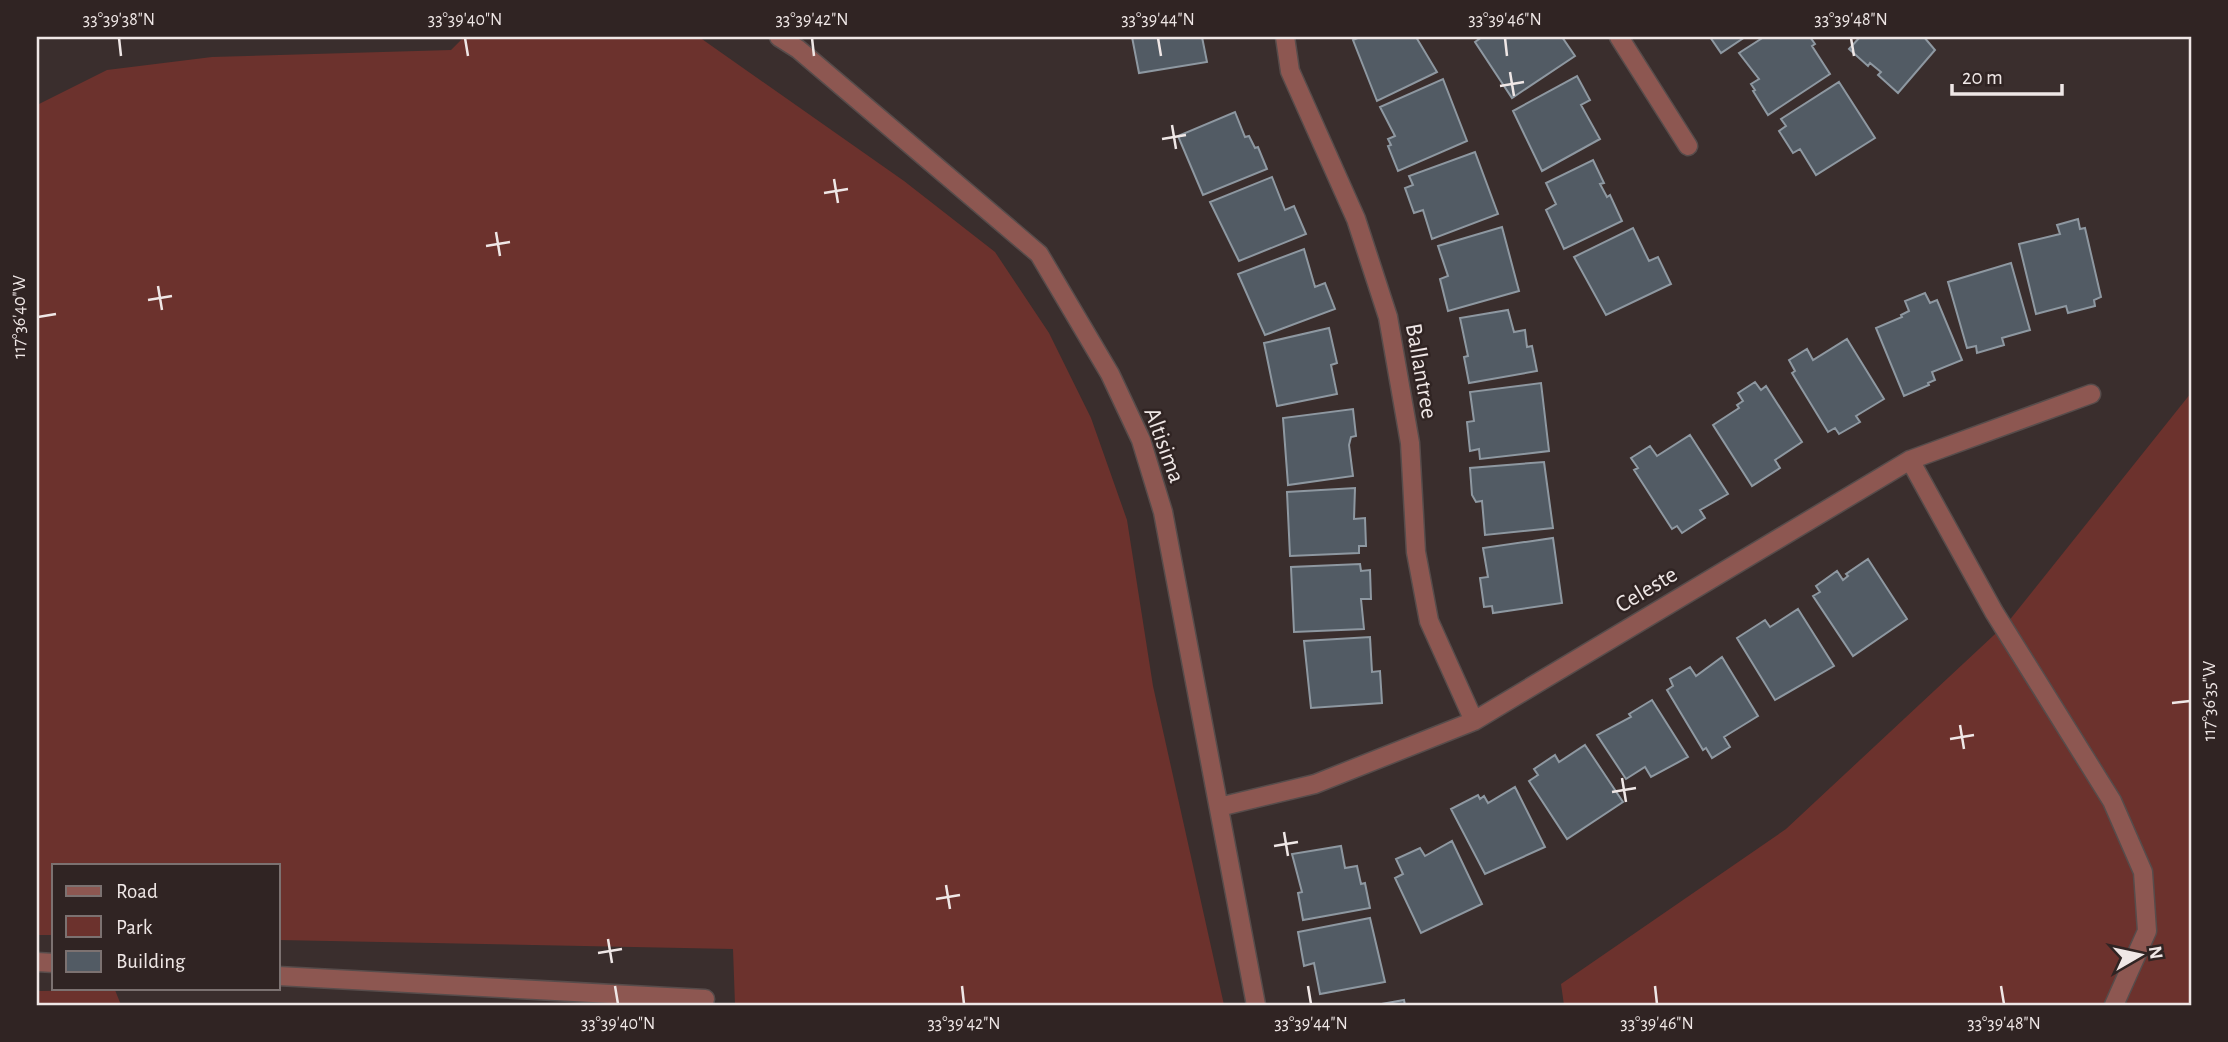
<svg xmlns="http://www.w3.org/2000/svg" width="2228" height="1042" font-family="'Alegreya Sans',sans-serif">
	<style>
		.green { fill: #6c322d }
		.building { fill: #525b64; stroke: #8e98a1; stroke-width: 2 }
		.lines { fill: none; stroke-linecap: round; stroke-linejoin: round }
		.minor-casing { stroke: #574c4b; stroke-width: 21 }
		.minor { stroke: #8d5751; stroke-width: 18 }
		.ticks { fill: none; stroke: #efe7e6; stroke-width: 2.5 }
		.labels { text-anchor: middle; stroke-width: 5; stroke-linejoin: round; paint-order: stroke }
		.street-label { font-size: 24px; fill: #efe7e6; stroke: #302423 }
		.neatline { fill: none; stroke: #efe7e6; stroke-width: 2.5 }
		.ticks-label { font-size: 18px; text-anchor: middle; fill: #efe7e6 }
	</style>
	<rect width="100%" height="100%" fill="#3a2e2d"/>
	<path class="green" d="M 464,37 L 699,37 L 904,181 L 995,252 L 1049,333 L 1091,418 L 1127,520 L 1153,686 L 1224,1005 L 735,1005 L 733,949 L 278,940 L 278,865 L 54,865 L 54,935 L 37,935 L 37,105 L 107,70 L 212,57 L 451,50 Z
		M 2191,393 L 2191,1005 L 1564,1005 L 1561,984 L 1786,829 L 2008,622 Z
		M 115,990 L 121,1005 L 37,1005 L 37,991 Z"/>
	<path class="building" d="M 1132,37 L 1202,37 L 1207,62 L 1139,73 Z
		M 1360,37 L 1416,37 L 1437,72 L 1377,101 L 1353,40 Z
		M 1482,37 L 1562,37 L 1575,56 L 1512,98 L 1475,42 Z
		M 1710,37 L 1745,37 L 1721,53 Z
		M 1764,37 L 1810,37 L 1815,44 L 1812,46 L 1830,74 L 1768,115 L 1753,91 L 1755,90 L 1751,84 L 1759,79 L 1739,53 Z
		M 1860,37 L 1924,37 L 1935,50 L 1898,93 L 1878,75 L 1881,72 L 1870,63 L 1868,66 L 1849,49 Z
		M 1577,76 L 1590,100 L 1581,105 L 1600,139 L 1542,171 L 1513,111 Z
		M 1443,79 L 1467,141 L 1398,171 L 1388,146 L 1391,145 L 1388,139 L 1395,136 L 1380,107 Z
		M 1839,82 L 1875,138 L 1816,175 L 1800,149 L 1793,153 L 1779,131 L 1786,126 L 1781,119 Z
		M 1235,112 L 1245,137 L 1249,136 L 1255,148 L 1258,147 L 1267,169 L 1203,195 L 1178,136 Z
		M 1475,152 L 1498,214 L 1432,239 L 1423,210 L 1414,213 L 1405,188 L 1413,185 L 1409,176 Z
		M 1593,160 L 1604,183 L 1600,184 L 1607,197 L 1610,195 L 1622,221 L 1564,249 L 1546,210 L 1556,204 L 1546,183 Z
		M 1272,177 L 1285,210 L 1294,206 L 1306,234 L 1239,261 L 1210,202 Z
		M 2078,219 L 2080,229 L 2085,228 L 2101,297 L 2094,300 L 2095,306 L 2068,313 L 2066,306 L 2036,314 L 2019,244 L 2060,234 L 2057,225 Z
		M 1502,227 L 1519,291 L 1448,311 L 1440,279 L 1448,276 L 1438,246 Z
		M 1633,228 L 1649,261 L 1658,257 L 1671,284 L 1606,315 L 1574,257 Z
		M 1304,249 L 1315,287 L 1325,283 L 1335,309 L 1265,335 L 1238,274 Z
		M 2011,263 L 2030,330 L 2002,338 L 2004,345 L 1977,353 L 1976,346 L 1967,348 L 1948,282 Z
		M 1925,293 L 1930,303 L 1937,300 L 1962,360 L 1932,372 L 1935,380 L 1928,383 L 1929,385 L 1904,396 L 1876,328 L 1902,317 L 1901,315 L 1909,311 L 1905,301 Z
		M 1508,310 L 1514,332 L 1525,330 L 1527,347 L 1532,346 L 1537,371 L 1469,383 L 1464,357 L 1468,356 L 1460,318 Z
		M 1329,328 L 1337,363 L 1331,365 L 1337,394 L 1277,406 L 1264,343 Z
		M 1847,339 L 1884,399 L 1856,416 L 1860,422 L 1839,434 L 1835,428 L 1828,432 L 1792,373 L 1795,371 L 1789,360 L 1807,349 L 1813,360 Z
		M 1755,382 L 1761,390 L 1766,386 L 1802,442 L 1775,460 L 1780,468 L 1752,486 L 1713,425 L 1739,408 L 1737,405 L 1743,401 L 1738,393 Z
		M 1541,383 L 1549,451 L 1480,459 L 1479,449 L 1470,451 L 1467,422 L 1474,421 L 1470,392 Z
		M 1353,409 L 1356,436 L 1351,437 L 1349,445 L 1353,476 L 1288,485 L 1283,418 Z
		M 1690,435 L 1728,494 L 1700,510 L 1705,518 L 1682,533 L 1677,526 L 1672,529 L 1634,470 L 1638,468 L 1631,458 L 1650,446 L 1657,456 Z
		M 1544,462 L 1553,528 L 1485,535 L 1482,501 L 1476,502 L 1472,495 L 1470,468 Z
		M 1355,488 L 1354,519 L 1365,518 L 1366,546 L 1359,546 L 1359,553 L 1290,556 L 1287,492 Z
		M 1553,538 L 1562,603 L 1493,613 L 1492,606 L 1484,607 L 1480,578 L 1488,577 L 1483,548 Z
		M 1868,559 L 1907,619 L 1853,656 L 1813,596 L 1820,592 L 1816,586 L 1837,571 L 1843,580 L 1848,576 L 1846,574 Z
		M 1360,564 L 1361,571 L 1370,570 L 1371,599 L 1361,599 L 1364,629 L 1294,632 L 1291,567 Z
		M 1798,609 L 1834,666 L 1775,700 L 1737,638 L 1765,620 L 1770,627 Z
		M 1370,637 L 1372,672 L 1380,671 L 1382,703 L 1311,708 L 1304,641 Z
		M 1722,657 L 1758,716 L 1724,737 L 1730,747 L 1712,758 L 1706,748 L 1703,750 L 1667,690 L 1673,686 L 1670,679 L 1690,667 L 1696,676 Z
		M 1652,700 L 1688,757 L 1651,777 L 1645,767 L 1626,779 L 1597,735 L 1631,717 L 1629,714 Z
		M 1585,745 L 1623,802 L 1567,839 L 1529,781 L 1538,775 L 1534,769 L 1555,755 L 1559,762 Z
		M 1515,787 L 1545,847 L 1485,874 L 1451,809 L 1478,795 L 1480,799 L 1484,796 L 1488,803 Z
		M 1452,841 L 1482,904 L 1421,933 L 1395,878 L 1403,874 L 1396,859 L 1420,848 L 1425,856 Z
		M 1341,846 L 1345,868 L 1357,866 L 1361,884 L 1365,883 L 1370,908 L 1303,920 L 1298,893 L 1302,892 L 1292,854 Z
		M 1370,918 L 1385,982 L 1320,994 L 1314,963 L 1304,966 L 1298,932 Z
		M 1404,1000 L 1405,1005 L 1376,1005 Z"/>
	<g class="lines">
		<defs>
			<path id="minor" d="M 779,37 L 798,49 L 1039,254 L 1110,374 L 1141,440 L 1163,512 L 1256,1005
				M 1285,37 L 1290,71 L 1356,219 L 1388,317 L 1410,443 L 1416,552 L 1429,621 L 1474,721
				M 1619,37 L 1688,146
				M 1910,460 L 1994,612 L 2112,801 L 2143,872 L 2147,931 L 2114,1005
				M 1219,807 L 1315,784 L 1474,721 L 1910,460 L 2091,394
				M 37,962 L 54,963
				M 278,976 L 705,999"/>
		</defs>
		<use href="#minor" class="minor-casing"/>
		<use href="#minor" class="minor"/>
	</g>
	<path class="ticks" d="M 119,38 L 121,56M 465,38 L 468,56M 812,38 L 814,56M 1158,38 L 1161,56M 1505,38 L 1507,56M 1851,38 L 1854,56M 1510,72 L 1514,96M 1500,86 L 1524,82M 1172,125 L 1176,149M 1162,139 L 1186,135M 834,179 L 838,203M 824,193 L 848,189M 496,232 L 500,256M 486,246 L 510,242M 158,286 L 162,310M 148,300 L 172,296M 38,317 L 56,314M 2172,703 L 2190,701M 1960,725 L 1964,749M 1950,739 L 1974,735M 1622,778 L 1626,802M 1612,792 L 1636,788M 1284,832 L 1288,856M 1274,846 L 1298,842M 946,885 L 950,909M 936,899 L 960,895M 608,939 L 612,963M 598,953 L 622,949M 615,986 L 618,1004M 962,986 L 964,1004M 1308,986 L 1311,1004M 1655,986 L 1657,1004M 2001,986 L 2004,1004"/>
	<g class="labels">
		<g class="street-label">
			<text transform="translate(1422 371) rotate(80)" y="8">Ballantree</text>
			<text transform="translate(1165 445) rotate(70)" y="8">Altisima</text>
			<text transform="translate(1646 589) rotate(-31)" y="8">Celeste</text>
		</g>
	</g>
	<rect width="2228" height="1042" fill="none" stroke="#302423" stroke-width="77"/>
	<rect x="52" y="864" width="228" height="126" fill="#302423" stroke="#7c7271" stroke-width="2"/>
	<rect x="66" y="886" width="35" height="10" fill="#8d5751" stroke="#7c7271" stroke-width="2"/>
	<text x="116" y="898" font-size="21" fill="#efe7e6">Road</text>
	<rect x="66" y="916" width="35" height="21" fill="#6c322d" stroke="#7c7271" stroke-width="2"/>
	<text x="116" y="934" font-size="21" fill="#efe7e6">Park</text>
	<rect x="66" y="951" width="35" height="21" fill="#525b64" stroke="#7c7271" stroke-width="2"/>
	<text x="116" y="968" font-size="21" fill="#efe7e6">Building</text>
	<g transform="translate(2140 955) rotate(81)" stroke="#302423" stroke-width="5" paint-order="stroke">
	<path d="M0-5L12 26L0 18L-12 26Z" fill="#efe7e6"/>
	<text y="-10" font-size="19" font-weight="bold" text-anchor="middle" fill="#efe7e6">N</text>
	</g>
	<path d="M1952 84v10h110v-10" fill="none" stroke="#efe7e6" stroke-width="3.5"/>
	<text x="1962" y="84" font-size="21" fill="#efe7e6" stroke="#302423" stroke-width="5" paint-order="stroke">20 m</text>
	<rect x="38" y="38" width="2152" height="966" class="neatline"/>
	<g class="ticks-label">
		<text x="119" y="25">33°39'38"N</text>
		<text x="465" y="25">33°39'40"N</text>
		<text x="812" y="25">33°39'42"N</text>
		<text x="1158" y="25">33°39'44"N</text>
		<text x="1505" y="25">33°39'46"N</text>
		<text x="1851" y="25">33°39'48"N</text>
		<text transform="translate(19 317) rotate(-90)" y="6">117°36'40"W</text>
		<text transform="translate(2209 701) rotate(-90)" y="6">117°36'35"W</text>
		<text x="618" y="1029">33°39'40"N</text>
		<text x="964" y="1029">33°39'42"N</text>
		<text x="1311" y="1029">33°39'44"N</text>
		<text x="1657" y="1029">33°39'46"N</text>
		<text x="2004" y="1029">33°39'48"N</text>
	</g>
</svg>
